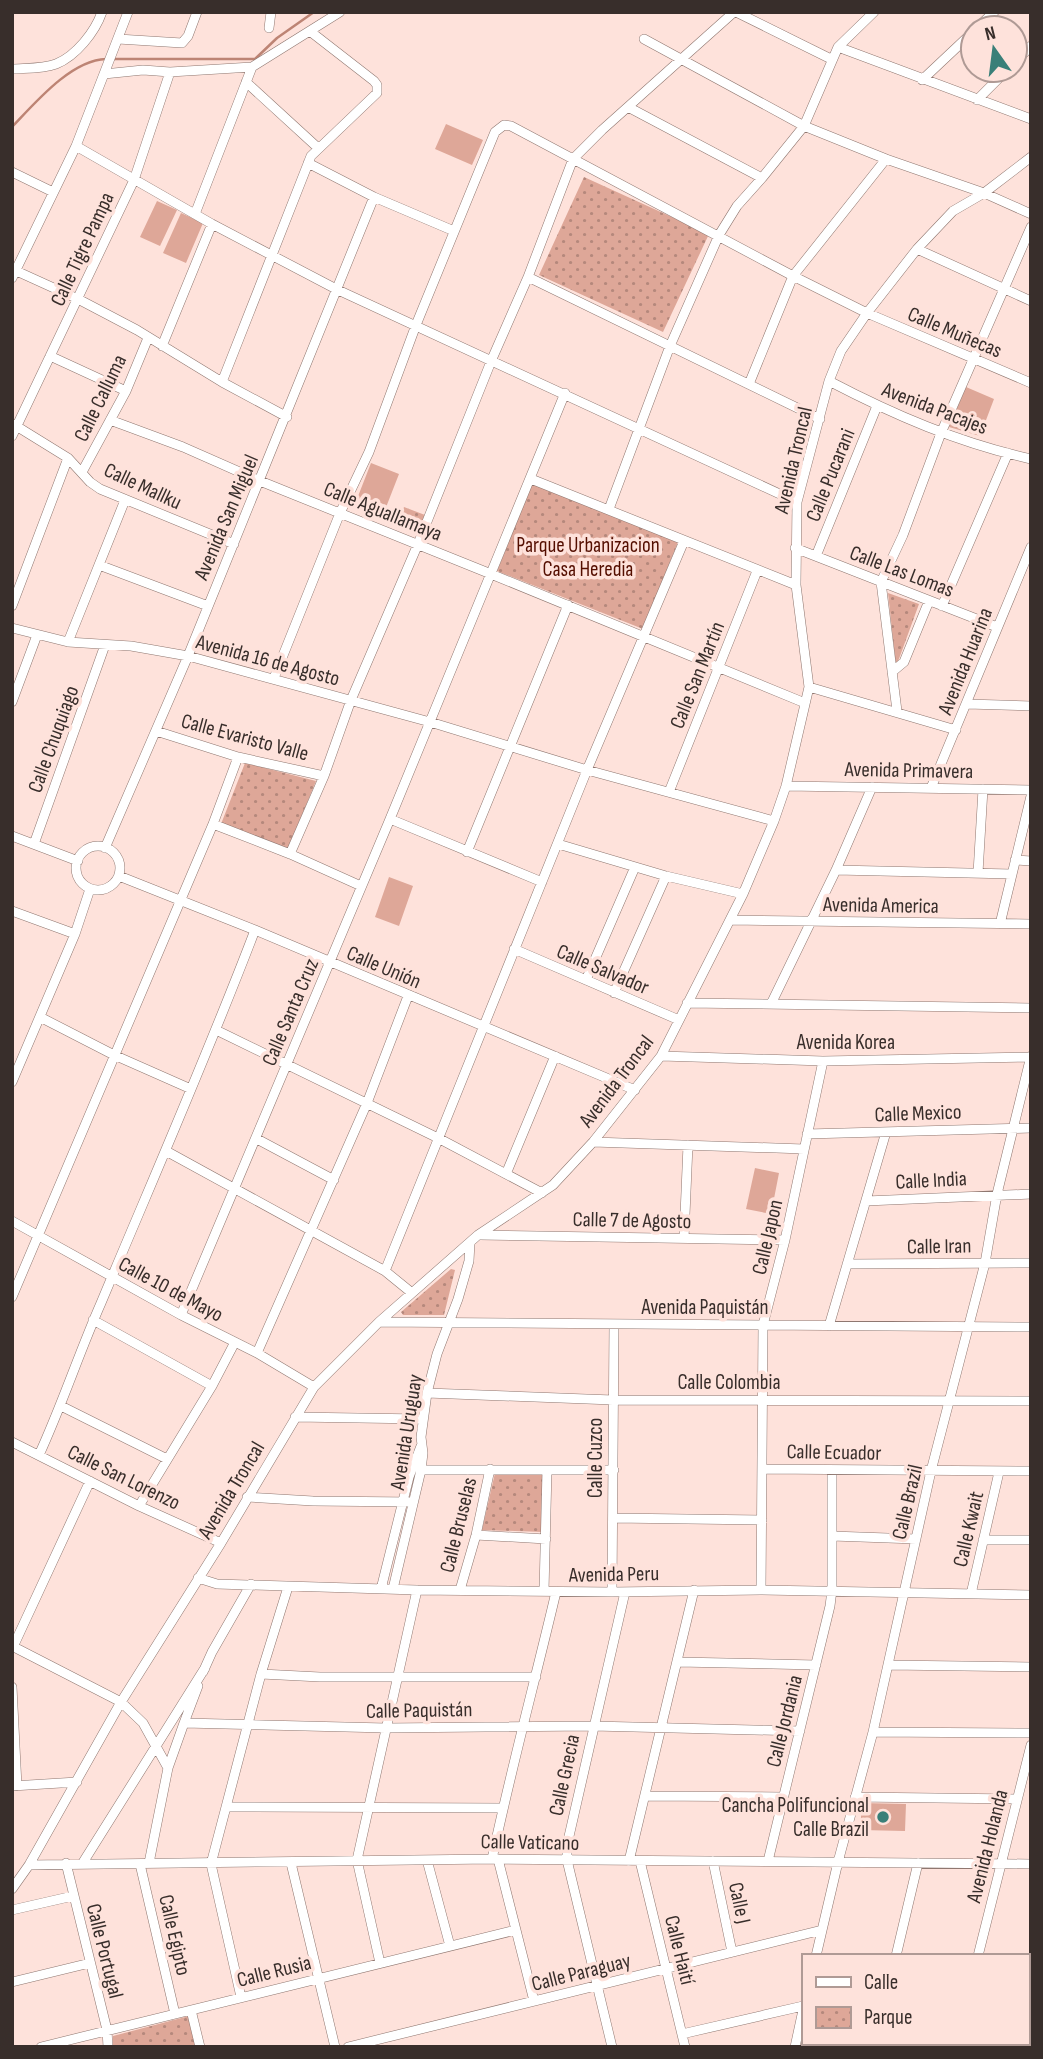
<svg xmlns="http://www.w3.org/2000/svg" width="1043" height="2059" font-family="'Sofia Sans Condensed',sans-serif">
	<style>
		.grass { fill: #dea798 }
		.park { fill: url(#park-dots) }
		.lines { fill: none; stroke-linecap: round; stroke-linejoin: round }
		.stream { stroke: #bd8474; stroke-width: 2.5 }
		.minor-casing { stroke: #8f7770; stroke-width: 10 }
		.minor { stroke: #fff; stroke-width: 9 }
		.poi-dot { fill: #397f78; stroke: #fee2db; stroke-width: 2.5 }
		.labels { text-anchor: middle; stroke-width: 7; stroke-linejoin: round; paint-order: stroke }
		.street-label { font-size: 21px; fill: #382e2b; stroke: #fee2db }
		.park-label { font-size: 21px; fill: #540e00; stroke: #fee2db }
		.poi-label { font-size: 21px; fill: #382e2b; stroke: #fee2db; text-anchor: end }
	</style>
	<defs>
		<pattern id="park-dots" width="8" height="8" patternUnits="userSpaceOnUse" patternTransform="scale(1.75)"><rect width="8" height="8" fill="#dea798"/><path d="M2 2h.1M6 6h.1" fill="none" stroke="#b5887c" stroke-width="1.8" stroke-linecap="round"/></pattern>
	</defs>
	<rect width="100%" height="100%" fill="#fee2db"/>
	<path class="grass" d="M 446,124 L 483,140 L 472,165 L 435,149 Z
		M 157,201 L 177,210 L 160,246 L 140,237 Z
		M 181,213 L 203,223 L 186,263 L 163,253 Z
		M 966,387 L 994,399 L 980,436 L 949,427 Z
		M 371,463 L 399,474 L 383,515 L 355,504 Z
		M 389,877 L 413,886 L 399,926 L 375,917 Z
		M 755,1168 L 779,1173 L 771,1214 L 746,1209 Z
		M 861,1803 L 906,1804 L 905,1831 L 861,1830 Z"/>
	<path class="park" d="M 584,177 L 709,234 L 663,332 L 539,275 Z
		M 532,484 L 678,542 L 643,629 L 497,571 Z
		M 404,507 L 425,515 L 417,535 L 396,527 Z
		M 888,593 L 919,604 L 896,667 Z
		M 245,763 L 316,781 L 288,849 L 221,824 Z
		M 451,1269 L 455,1270 L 444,1315 L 403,1315 L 401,1312 Z
		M 495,1473 L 544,1473 L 543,1532 L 482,1530 Z
		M 189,2016 L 196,2047 L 113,2047 L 113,2036 Z"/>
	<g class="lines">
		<path class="stream" d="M 113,59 L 255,59 L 277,38 L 314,12
			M 12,127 C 35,103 71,60 106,59"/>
		<defs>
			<path id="minor" d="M 736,12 L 831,59
				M 269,28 L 271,12
				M 977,28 L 994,12
				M 118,39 L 182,43 L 188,36 L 197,12
				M 644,39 L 804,126 L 886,159 L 984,193 L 1031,214
				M 838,47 L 1031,119
				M 1015,62 L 1031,46
				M 12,69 C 26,68 43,69 56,64 C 76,56 95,32 102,12
				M 104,74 L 143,70 L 170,72 L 252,67
				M 922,80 L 973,32
				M 246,82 L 317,147
				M 977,100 L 1007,70
				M 628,107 L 762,178
				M 76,146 L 128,12
				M 308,163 L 374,197 L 454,231
				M 12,172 L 53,192
				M 195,214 L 252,67 L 340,12
				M 917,249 L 1031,301
				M 12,269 L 78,299 L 137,330 L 222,382 L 287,417
				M 528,277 L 820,419
				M 12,278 L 76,146 L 212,224 L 338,290 L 797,502
				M 162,346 L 212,224
				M 50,356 L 126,391
				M 829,381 C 894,415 959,443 1031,459
				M 222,382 L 311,156 L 377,93 L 377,85 L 374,81 L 311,32
				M 749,384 L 793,276 L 886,159
				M 110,420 L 183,447 L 260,481 L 491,574 L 805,703
				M 13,424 L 68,458 L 90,482 L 100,489 L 234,544
				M 12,436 L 134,180 L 170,72
				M 82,472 L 126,391 L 148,338
				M 531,479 L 796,585
				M 609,509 L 670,346 L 719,235 L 737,206 L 762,178 L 804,126 L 838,47 L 874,12
				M 795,548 L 997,627
				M 816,556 L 877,406
				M 99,565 L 208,606
				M 12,606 L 68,458
				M 942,606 L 1008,453
				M 12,628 L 68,642 L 131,646 L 188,656 L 430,722 L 587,770 L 774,821
				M 68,642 L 125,500
				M 892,672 L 904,662 L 929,601
				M 274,678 L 340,513 L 369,452 L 416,325 L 495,132 L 504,125 L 511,126 L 793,276 L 867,313 L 1031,383
				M 809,687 L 956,730
				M 12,702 L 37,635
				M 967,704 L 1031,706
				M 897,711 L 881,582 L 903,535 L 941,433 L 1031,227
				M 156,731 L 238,757 L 324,776
				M 786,786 L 1031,790
				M 931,788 L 1031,547
				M 669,792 L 757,571
				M 390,819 L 542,882
				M 213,824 L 290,854 L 361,886
				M 12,836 L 78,861
				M 34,844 L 105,645
				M 558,844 L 666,876 L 743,894
				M76 868a22 22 0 1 1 44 0a22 22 0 1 1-44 0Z
				M 105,848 L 188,656 L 374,197
				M 467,852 L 568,605
				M 290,854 L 324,776 L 351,700 L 418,544 L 492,359 L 528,277 L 573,159 L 602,130 L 734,12
				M 1015,860 L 1031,861
				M 836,870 L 1012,874
				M 978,873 L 983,789
				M 119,876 L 255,930 L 635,1090
				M 12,911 L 75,934
				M 731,920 L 1031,924
				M 1000,924 L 1031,796
				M 514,949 L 679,1020
				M 586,980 L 635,867
				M 614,993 L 666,876
				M 687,1003 L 1031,1008
				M 771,1004 L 836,870 L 872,787
				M 40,1017 L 114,1055 L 191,1089
				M 216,1030 L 438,1138 L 542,1193
				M 661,1056 L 823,1061 L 1031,1057
				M 12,1082 L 75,934 L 90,889
				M 807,1134 L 1031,1128
				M 257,1139 L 334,1180
				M 593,1142 L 804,1149
				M 166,1151 L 385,1271 L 412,1293
				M 506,1174 L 555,1056
				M 866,1201 L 1031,1194
				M 12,1221 L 181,1315 L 257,1353 L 314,1387
				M 480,1235 L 785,1240
				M 684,1238 L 688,1145
				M 847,1264 L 1031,1263
				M 385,1271 L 587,770 L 684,541
				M 12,1297 L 213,824 L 238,757
				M 181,1315 L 390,819 L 565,393
				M 93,1320 L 212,1386
				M 379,1322 L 1031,1327
				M 829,1326 L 886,1132
				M 257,1353 L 367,1103 L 408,996
				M 427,1393 L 613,1400 L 1031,1401
				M 61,1406 L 167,1459
				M 295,1417 L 422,1419
				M 12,1442 L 139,1506 L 221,1543
				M 39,1455 C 62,1405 79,1353 101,1303 C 153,1179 207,1056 255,930
				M 764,1469 L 1031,1471
				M 421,1470 L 614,1470
				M 247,1497 L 313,1501 L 413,1502
				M 139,1506 L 212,1386 L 235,1342
				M 613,1518 L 762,1520
				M 476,1535 L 546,1539
				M 832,1536 L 916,1539
				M 983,1540 L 1031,1540
				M 198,1578 L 217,1584 L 417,1590 L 612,1592 L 761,1590 L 1031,1595
				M 381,1589 L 409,1477 L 421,1446
				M 393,1589 L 421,1470 L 423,1453 L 421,1437 L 427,1393 L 437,1354 L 458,1299 L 469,1261 L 470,1242
				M 460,1590 L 476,1535 L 490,1469
				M 761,1590 L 763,1325 L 785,1240 L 823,1061
				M 544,1591 L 547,1470
				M 612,1592 L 614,1324
				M 971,1594 L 999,1472
				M 12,1646 L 121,1702 L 143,1723 L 168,1768
				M 13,1647 L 90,1481
				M 678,1662 L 816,1665
				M 889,1665 L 1031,1667
				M 203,1672 L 212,1652 L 251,1584
				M 261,1674 L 320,1677 L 536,1677
				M 12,1687 L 17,1786
				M 184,1723 L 198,1686
				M 873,1732 L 1031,1733
				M 12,1786 L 77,1782
				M 645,1796 L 782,1797
				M 855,1797 L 1017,1799
				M 226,1807 L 503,1808
				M 492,1859 C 511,1769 535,1681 556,1592
				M 498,1859 L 534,2001
				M 427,1860 L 450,1946
				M 629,1861 L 694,1590
				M 640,1861 L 685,2047
				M 713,1861 L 732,1952
				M 768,1861 L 830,1606 L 832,1590 L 832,1470
				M 66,1863 L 107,2030 L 108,2047
				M 149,1863 L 168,1768 L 184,1723 L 386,1728 L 593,1726 L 800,1731
				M 291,1863 L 335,2047
				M 82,1864 L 205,1668
				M 140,1864 L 175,2014
				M 29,1865 L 492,1859 L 1031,1864
				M 12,1889 L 29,1865 L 121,1702 L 221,1543 L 314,1387 L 379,1322 L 478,1235 L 553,1185 L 593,1142 L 661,1056 L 743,894 L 774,821 L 786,786 L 809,687 L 796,585 L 797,502 L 829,381 L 841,351 L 867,313 L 917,249 L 953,211 L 984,193 L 1031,157
				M 12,1910 L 73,1896
				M 816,1956 L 838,1862 L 873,1732 L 931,1471 L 985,1263 L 997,1194 L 1031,1056
				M 896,1956 L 918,1863
				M 978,1956 L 1031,1745
				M 380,1963 L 357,1860 L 417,1590
				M 12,1982 L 90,1963
				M 241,1997 L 211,1864 L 261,1674 L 288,1587
				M 191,2010 L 200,2047
				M 1027,2031 L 1031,2031
				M 682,2034 L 803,2006
				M 41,2047 L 516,1930
				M 348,2047 L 822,1930
				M 612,2047 L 567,1860 L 567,1845 L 625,1592
				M 795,2047 L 803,2010
				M 957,2047 L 958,2043
				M 965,2047 L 979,2043"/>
		</defs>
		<use href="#minor" class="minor-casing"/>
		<use href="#minor" class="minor"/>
	</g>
	<circle class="poi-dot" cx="883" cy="1817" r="7"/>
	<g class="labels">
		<g class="street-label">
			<text transform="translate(82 249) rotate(-65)" y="7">Calle Tigre Pampa</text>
			<text transform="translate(955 332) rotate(23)" y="7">Calle Muñecas</text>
			<text transform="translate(100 398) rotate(-64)" y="7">Calle Calluma</text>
			<text transform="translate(935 408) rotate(21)" y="7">Avenida Pacajes</text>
			<text transform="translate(793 460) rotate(-77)" y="7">Avenida Troncal</text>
			<text transform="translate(830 475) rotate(-68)" y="7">Calle Pucarani</text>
			<text transform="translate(143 486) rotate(25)" y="7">Calle Mallku</text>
			<text transform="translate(383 511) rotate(22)" y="7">Calle Aguallamaya</text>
			<text transform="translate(226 517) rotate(-67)" y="7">Avenida San Miguel</text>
			<text transform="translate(902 571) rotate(21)" y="7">Calle Las Lomas</text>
			<text transform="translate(268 660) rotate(15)" y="7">Avenida 16 de Agosto</text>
			<text transform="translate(965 661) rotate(-68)" y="7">Avenida Huarina</text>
			<text transform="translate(697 675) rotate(-68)" y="7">Calle San Martín</text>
			<text transform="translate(245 737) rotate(15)" y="7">Calle Evaristo Valle</text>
			<text transform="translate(53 739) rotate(-70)" y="7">Calle Chuquiago</text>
			<text transform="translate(909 770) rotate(1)" y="7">Avenida Primavera</text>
			<text transform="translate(881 905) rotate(1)" y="7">Avenida America</text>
			<text transform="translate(384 967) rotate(23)" y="7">Calle Unión</text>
			<text transform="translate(603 969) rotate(23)" y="7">Calle Salvador</text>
			<text transform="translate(290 1012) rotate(-67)" y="7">Calle Santa Cruz</text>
			<text x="846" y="1049">Avenida Korea</text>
			<text transform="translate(616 1081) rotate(-53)" y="7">Avenida Troncal</text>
			<text transform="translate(918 1113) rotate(-2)" y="7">Calle Mexico</text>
			<text transform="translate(931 1180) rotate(-3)" y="7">Calle India</text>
			<text transform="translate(632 1220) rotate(1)" y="7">Calle 7 de Agosto</text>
			<text transform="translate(767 1237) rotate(-77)" y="7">Calle Japon</text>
			<text transform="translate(939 1246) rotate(-1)" y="7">Calle Iran</text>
			<text transform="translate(171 1289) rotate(28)" y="7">Calle 10 de Mayo</text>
			<text x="705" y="1314">Avenida Paquistán</text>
			<text x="729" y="1389">Calle Colombia</text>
			<text transform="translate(406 1432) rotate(-81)" y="7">Avenida Uruguay</text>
			<text transform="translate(834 1452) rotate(1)" y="7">Calle Ecuador</text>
			<text transform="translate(595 1458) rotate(-90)" y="7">Calle Cuzco</text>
			<text transform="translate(124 1477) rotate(26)" y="7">Calle San Lorenzo</text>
			<text transform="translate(231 1490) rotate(-59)" y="7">Avenida Troncal</text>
			<text transform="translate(907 1502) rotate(-77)" y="7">Calle Brazil</text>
			<text transform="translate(458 1525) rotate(-76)" y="7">Calle Bruselas</text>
			<text transform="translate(968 1529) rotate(-77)" y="7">Calle Kwait</text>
			<text transform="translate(614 1574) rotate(-1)" y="7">Avenida Peru</text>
			<text transform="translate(419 1710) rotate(-1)" y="7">Calle Paquistán</text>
			<text transform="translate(784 1721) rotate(-76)" y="7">Calle Jordania</text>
			<text transform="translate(564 1775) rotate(-78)" y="7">Calle Grecia</text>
			<text transform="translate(530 1842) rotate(1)" y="7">Calle Vaticano</text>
			<text transform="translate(987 1846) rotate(-76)" y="7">Avenida Holanda</text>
			<text transform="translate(740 1903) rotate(78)" y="7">Calle J</text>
			<text transform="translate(175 1935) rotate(77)" y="7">Calle Egipto</text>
			<text transform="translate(680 1950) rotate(76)" y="7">Calle Haití</text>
			<text transform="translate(105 1951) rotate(76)" y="7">Calle Portugal</text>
			<text transform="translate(274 1971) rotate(-14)" y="7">Calle Rusia</text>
			<text transform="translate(581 1972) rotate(-14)" y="7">Calle Paraguay</text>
		</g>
		<g class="park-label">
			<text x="588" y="552">Parque Urbanizacion<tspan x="588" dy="24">Casa Heredia</tspan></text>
		</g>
		<g class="poi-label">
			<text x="869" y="1812">Cancha Polifuncional<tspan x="869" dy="24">Calle Brazil</tspan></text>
		</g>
	</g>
	<rect width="1043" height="2059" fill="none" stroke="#382e2b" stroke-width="28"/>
	<rect x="802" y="1954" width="228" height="91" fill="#fee2db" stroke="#af9a95" stroke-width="2"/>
	<rect x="816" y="1977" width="35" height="10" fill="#ffffff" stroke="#af9a95" stroke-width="2"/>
	<text x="864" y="1989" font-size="21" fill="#382e2b">Calle</text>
	<rect x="816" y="2007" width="35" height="21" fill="url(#park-dots)" stroke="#af9a95" stroke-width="2"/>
	<text x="864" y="2024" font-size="21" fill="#382e2b">Parque</text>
	<g transform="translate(994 49) rotate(346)"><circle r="33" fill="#fee2db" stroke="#af9a95" stroke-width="2"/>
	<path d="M0-5L12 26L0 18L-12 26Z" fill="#397f78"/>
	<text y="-10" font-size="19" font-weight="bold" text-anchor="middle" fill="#382e2b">N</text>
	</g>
</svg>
